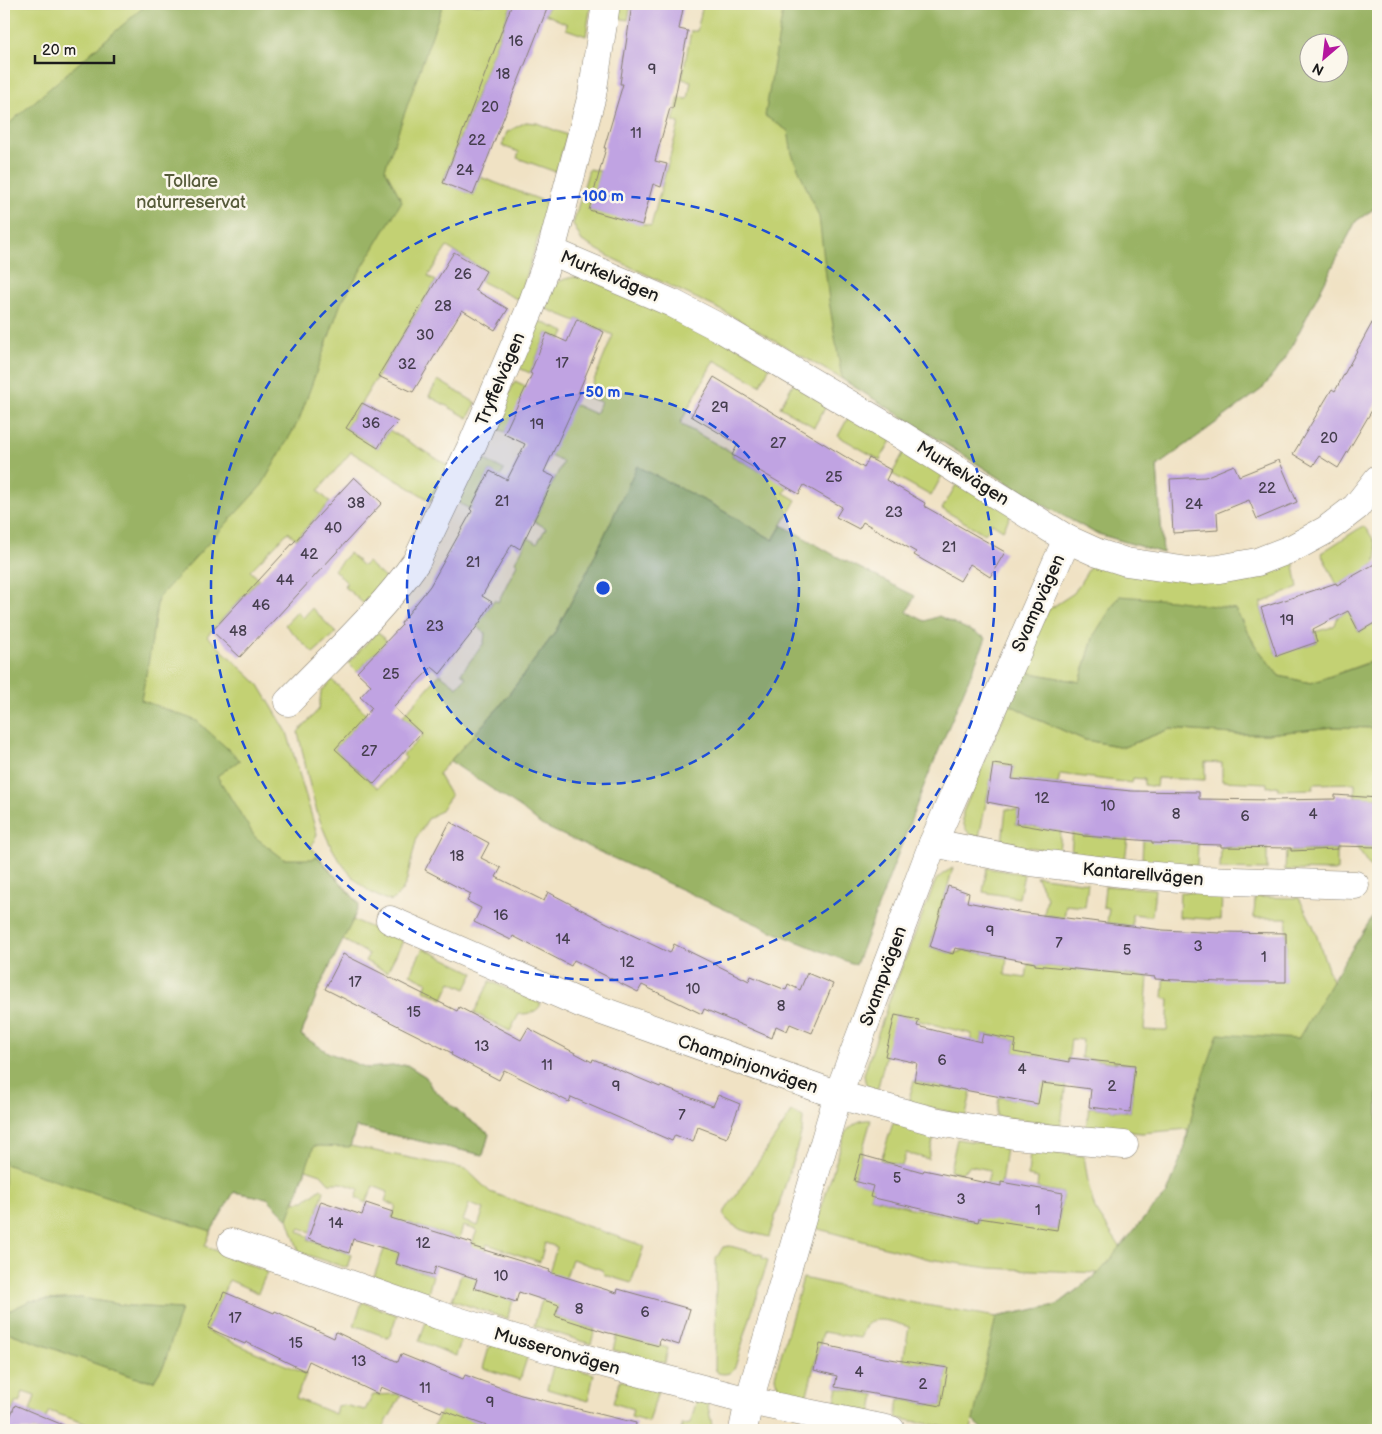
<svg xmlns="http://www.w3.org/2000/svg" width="1382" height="1434" font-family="'Balsamiq Sans',sans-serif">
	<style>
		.green { fill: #c3d173; stroke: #707648; fill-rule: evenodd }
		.forest { fill: #9ab365; stroke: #5b6840; fill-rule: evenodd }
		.building { fill: #c0a3e2 }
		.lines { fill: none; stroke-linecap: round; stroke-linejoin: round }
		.street-casing { stroke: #867f70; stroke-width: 29 }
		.street { stroke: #fff; stroke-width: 28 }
		.ring { fill: none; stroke: #1d4ed8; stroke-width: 2.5; stroke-dasharray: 9 6 }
		.labels { text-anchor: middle; stroke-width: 5; stroke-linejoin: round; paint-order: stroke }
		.number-label { font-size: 15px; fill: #453e4e }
		.park-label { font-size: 18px; fill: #565b3a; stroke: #fbf7ec }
		.street-label { font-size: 18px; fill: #1c1c1c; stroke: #fbf7ec }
		.centre { fill: #1d4ed8; stroke: #fbf7ec; stroke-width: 2.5 }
		.ring-label { font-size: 15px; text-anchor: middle; font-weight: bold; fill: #1d4ed8; stroke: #fbf7ec; stroke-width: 5; stroke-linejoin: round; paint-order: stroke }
	</style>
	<rect width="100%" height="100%" fill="#fbf7ec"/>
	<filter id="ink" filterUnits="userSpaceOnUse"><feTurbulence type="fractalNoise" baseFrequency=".02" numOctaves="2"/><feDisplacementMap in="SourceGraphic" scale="10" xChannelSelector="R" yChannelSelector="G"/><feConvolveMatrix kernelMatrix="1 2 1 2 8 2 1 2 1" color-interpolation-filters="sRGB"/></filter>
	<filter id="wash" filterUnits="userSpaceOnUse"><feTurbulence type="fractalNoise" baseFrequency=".0096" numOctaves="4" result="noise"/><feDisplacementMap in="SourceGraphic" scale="20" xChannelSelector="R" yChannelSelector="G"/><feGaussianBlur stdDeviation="1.12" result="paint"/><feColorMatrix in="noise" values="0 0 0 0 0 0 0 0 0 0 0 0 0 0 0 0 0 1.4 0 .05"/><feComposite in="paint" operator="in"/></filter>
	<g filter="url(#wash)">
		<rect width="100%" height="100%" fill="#f0e2c4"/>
		<g class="green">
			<path d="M 4,4 L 512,4 L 443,182 L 473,195 L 480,177 L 549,203 L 519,300 L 480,281 L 486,271 L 447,247 L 428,276 L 436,281 L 346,428 L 378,448 L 389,430 L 449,466 L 431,501 L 351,452 L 318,491 L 330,502 L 296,539 L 288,532 L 250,571 L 259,579 L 207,636 L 259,685 L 287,732 L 317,834 L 311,847 L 359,904 L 353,920 L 403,941 L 387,972 L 365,961 L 369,954 L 343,940 L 320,986 L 301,1035 L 329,1053 L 367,1068 L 407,1065 L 426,1077 L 431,1087 L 461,1114 L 489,1134 L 483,1155 L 356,1127 L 350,1146 L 466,1169 L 490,1192 L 644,1246 L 631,1283 L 605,1275 L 602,1270 L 572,1259 L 563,1286 L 546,1281 L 557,1247 L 545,1243 L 540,1262 L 487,1244 L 474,1288 L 513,1301 L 507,1319 L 452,1300 L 477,1230 L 463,1226 L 459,1239 L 408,1223 L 396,1264 L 433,1275 L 428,1294 L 374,1276 L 385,1247 L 382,1246 L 396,1206 L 385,1201 L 388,1192 L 373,1186 L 366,1203 L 356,1198 L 359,1189 L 342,1183 L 329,1183 L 321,1174 L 306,1169 L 295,1202 L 304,1201 L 321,1188 L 324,1191 L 311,1232 L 300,1228 L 298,1231 L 309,1237 L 308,1240 L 351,1254 L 347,1268 L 299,1252 L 288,1219 L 267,1198 L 234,1192 L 211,1231 L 205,1246 L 267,1272 L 258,1293 L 229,1280 L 207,1331 L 306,1374 L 296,1398 L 335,1414 L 337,1406 L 344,1405 L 365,1410 L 373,1395 L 398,1394 L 401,1396 L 383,1428 L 388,1430 L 104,1430 L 49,1411 L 41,1430 L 29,1430 L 37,1414 L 30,1411 L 35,1396 L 23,1392 L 19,1403 L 16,1402 L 12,1411 L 4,1407 L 4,1331 L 133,1377 L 154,1381 L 164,1365 L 180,1309 L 129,1306 L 81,1298 L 30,1301 L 4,1313 ZM 469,1204 L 484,1209 L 478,1226 L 463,1221 Z"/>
			<path d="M 549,4 L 591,4 L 586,36 L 566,29 L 567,24 L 545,14 Z"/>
			<path d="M 620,4 L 631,4 L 628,20 L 618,18 Z"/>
			<path d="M 703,4 L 1378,4 L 1378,206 L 1356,221 L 1285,359 L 1262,389 L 1157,466 L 1163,553 L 1095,533 L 1038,502 L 842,379 L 723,311 L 614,259 L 582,241 L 573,224 L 589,169 L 600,171 L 590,210 L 651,226 L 679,123 L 673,121 L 679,98 L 688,99 L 691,81 L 682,79 L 691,31 L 697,31 ZM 1310,42 L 1340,42 L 1340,72 L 1310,72 Z"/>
			<path d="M 526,122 L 537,123 L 567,135 L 556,172 L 517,158 L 519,152 L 502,146 L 507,132 Z"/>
			<path d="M 574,277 L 584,277 L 724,340 L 771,365 L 760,385 L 714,360 L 680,424 L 733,453 L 732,456 L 758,470 L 797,470 L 784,493 L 796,500 L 773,540 L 713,505 L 637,467 L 588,570 L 554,634 L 500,706 L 438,774 L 451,796 L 440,811 L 428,819 L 417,837 L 406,883 L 401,892 L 392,901 C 376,898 365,889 353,877 C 316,838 310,782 298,732 L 319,709 L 321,692 L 332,680 L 367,714 L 335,749 L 378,788 L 406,758 L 403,755 L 423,735 L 403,716 L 440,674 L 457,687 L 466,677 L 461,673 L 484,643 L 485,633 L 477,626 L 494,600 L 498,602 L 517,564 L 515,562 L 528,538 L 537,543 L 546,528 L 534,521 L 563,462 L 550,456 L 571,403 L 595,414 L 601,402 L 587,397 L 613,335 L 577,319 L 576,321 L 544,308 C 551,290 553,280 574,277 Z"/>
			<path d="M 539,321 L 565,332 L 561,339 L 547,333 L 530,373 L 519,368 Z"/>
			<path d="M 438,380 L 476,403 L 468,418 L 429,396 Z"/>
			<path d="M 515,381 L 532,389 L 505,432 L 493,427 Z"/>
			<path d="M 794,382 L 829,401 L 814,427 L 780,407 Z"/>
			<path d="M 850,414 L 892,439 L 880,460 L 838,436 Z"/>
			<path d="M 906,448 L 945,470 L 931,496 L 892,474 Z"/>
			<path d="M 481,458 L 504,470 L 500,477 L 490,471 L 470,509 L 458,503 Z"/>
			<path d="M 959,480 L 1013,511 L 1003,530 L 992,523 L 985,534 L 942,509 Z"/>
			<path d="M 1363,526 C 1373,535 1382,553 1373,565 C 1367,571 1346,580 1337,585 L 1321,553 Z"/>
			<path d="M 349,553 L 363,566 L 367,562 L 386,579 L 364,604 L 344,586 L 347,583 L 334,570 Z"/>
			<path d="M 1293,560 L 1298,588 L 1261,603 L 1261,608 L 1277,655 L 1317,642 L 1314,632 L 1329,628 L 1335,625 L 1338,616 L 1348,611 L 1359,632 L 1378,621 L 1378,668 L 1370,662 L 1311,683 L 1279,676 L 1255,645 L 1235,609 L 1094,635 L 1080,682 L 1020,671 L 1048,610 L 1074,593 L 1093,562 Z"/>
			<path d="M 312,608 L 336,633 L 313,653 L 285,625 L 297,612 L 303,618 Z"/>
			<path d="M 377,632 L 387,641 L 357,672 L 348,663 Z"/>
			<path d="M 1009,704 L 1039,720 L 1085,740 L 1124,747 L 1170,729 L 1232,734 L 1267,734 L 1333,727 L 1378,728 L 1378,798 L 1355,797 L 1355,783 L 1314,784 L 1313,789 L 1278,790 L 1278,786 L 1267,787 L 1267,783 L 1222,781 L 1222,763 L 1205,762 L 1205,780 L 1157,778 L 1156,787 L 1144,785 L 1144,779 L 1133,778 L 1132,783 L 1060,774 L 1058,784 L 1012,779 L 1014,767 L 994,764 L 979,837 C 965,836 962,823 963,812 Z"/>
			<path d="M 1006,809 L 1018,810 L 1016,824 L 1061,831 L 1059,852 L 1002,843 Z"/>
			<path d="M 1073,829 L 1083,830 L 1083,836 L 1128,839 L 1125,860 L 1071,854 Z"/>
			<path d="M 1143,835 L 1198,844 L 1197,866 L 1142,863 Z"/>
			<path d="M 1356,846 L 1378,847 L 1378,870 L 1375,870 L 1368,864 Z"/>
			<path d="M 1221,847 L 1267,847 L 1267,870 L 1220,869 Z"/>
			<path d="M 1337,849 L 1337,871 L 1285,870 L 1286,852 Z"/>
			<path d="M 953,868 L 930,947 L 953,954 L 964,950 L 1007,958 L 1005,975 L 1026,978 L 1028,964 L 1148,977 L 1144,1030 L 1167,1031 L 1169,999 L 1163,998 L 1165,969 L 1285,982 L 1287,918 L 1254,918 L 1255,897 L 1299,898 L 1313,925 L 1332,981 L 1378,908 L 1378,1330 L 973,1420 L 971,1430 L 961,1430 L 896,1418 L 899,1399 L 941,1406 L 948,1368 L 903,1361 L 909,1327 C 897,1324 875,1313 865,1327 C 863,1330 862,1335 860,1338 L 823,1332 L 806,1398 C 789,1395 778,1395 775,1376 L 803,1278 L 914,1303 L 996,1317 L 1057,1305 L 1098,1273 L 989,1268 L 929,1259 L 815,1228 L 845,1133 C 853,1124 859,1119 871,1120 L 854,1180 L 873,1186 L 870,1197 L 911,1208 L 978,1222 L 990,1170 L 970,1166 L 961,1173 L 950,1170 L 957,1139 L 1006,1147 L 996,1220 L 1057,1230 L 1063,1193 L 1037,1188 L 1038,1178 L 1028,1176 L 1030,1150 L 1084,1156 L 1089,1188 L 1095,1209 L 1121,1248 L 1149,1212 L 1167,1194 L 1185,1147 L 1188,1129 L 1142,1133 L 1086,1128 L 1089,1107 L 1130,1112 L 1135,1065 L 1081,1058 L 1083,1040 L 1071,1039 L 1061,1125 L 996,1116 L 999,1097 L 1038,1103 L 1046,1058 L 1014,1052 L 1016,1040 L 983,1034 L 966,1116 L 908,1102 L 914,1081 L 958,1090 L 972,1034 L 896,1015 L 877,1091 C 867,1088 865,1085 864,1074 L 894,987 L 936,880 L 944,873 Z"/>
			<path d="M 987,868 L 1024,874 L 1019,898 L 983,892 Z"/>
			<path d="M 1036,876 L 1088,883 L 1085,907 L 1066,905 L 1064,918 L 1044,915 L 1047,897 Z"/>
			<path d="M 1105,886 L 1155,889 L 1152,916 L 1132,914 L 1132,926 L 1107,923 L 1109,908 L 1103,907 Z"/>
			<path d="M 1180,892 L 1222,894 L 1221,920 L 1179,917 Z"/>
			<path d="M 423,948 L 474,973 L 466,989 L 451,982 L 443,999 L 424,990 L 427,982 L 410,974 Z"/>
			<path d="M 490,981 L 541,1004 C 537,1013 528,1014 519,1014 L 510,1031 L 474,1013 Z"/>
			<path d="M 792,1112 L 803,1118 L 802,1131 L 769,1237 C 751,1232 733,1231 723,1214 Z"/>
			<path d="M 893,1123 L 935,1134 L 928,1159 L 906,1153 L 902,1166 L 881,1160 Z"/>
			<path d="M 730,1246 L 763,1255 L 762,1258 L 768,1260 L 735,1367 C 731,1374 726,1375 718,1373 L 715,1369 L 716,1259 L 723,1247 Z"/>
			<path d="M 545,1298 L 559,1302 L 555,1316 L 595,1329 L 591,1344 L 534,1326 L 541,1303 Z"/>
			<path d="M 362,1302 L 397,1315 L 389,1338 L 354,1325 Z"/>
			<path d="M 426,1322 L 463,1335 L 456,1356 L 419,1341 Z"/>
			<path d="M 617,1334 L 668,1348 L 665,1363 L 613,1350 Z"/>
			<path d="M 490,1344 L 528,1355 L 520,1380 L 483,1368 Z"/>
			<path d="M 554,1363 L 594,1374 L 588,1401 L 547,1389 Z"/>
			<path d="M 620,1380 L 658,1391 L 649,1422 L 631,1417 L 633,1409 L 613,1403 Z"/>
			<path d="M 838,1388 L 875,1395 L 872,1412 L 834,1404 Z"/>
			<path d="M 697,1399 L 707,1402 L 712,1425 L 711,1430 L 681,1430 L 682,1425 L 690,1424 Z"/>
			<path d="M 442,1409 L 498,1430 L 432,1430 Z"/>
		</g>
		<g class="forest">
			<path d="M 147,4 L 443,4 L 385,169 L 402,201 L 341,303 L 299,420 L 262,485 L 158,598 L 149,659 L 141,700 L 197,721 L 240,760 L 217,776 L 255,837 L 284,859 L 312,859 L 317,856 L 359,904 L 353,920 L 320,986 L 301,1035 L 329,1053 L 367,1068 L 407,1065 L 426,1077 L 431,1087 L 461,1114 L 489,1134 L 483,1155 L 356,1127 L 350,1147 L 314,1146 L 288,1219 L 267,1198 L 234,1192 L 211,1231 L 4,1164 L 4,128 Z"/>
			<path d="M 784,4 L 1378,4 L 1378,206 L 1356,221 L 1285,359 L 1262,389 L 1157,466 L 1163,553 L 1095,533 L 1038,502 L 842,379 L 829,301 L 819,217 L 792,154 L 788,131 L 765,116 ZM 1310,42 L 1340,42 L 1340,72 L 1310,72 Z"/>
			<path d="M 637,466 L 713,505 L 773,540 L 782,525 L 834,555 L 915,596 L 907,612 L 925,621 L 939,616 L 986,638 L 923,788 L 856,965 L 776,933 L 541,825 L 522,809 L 450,761 L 500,706 L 554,634 L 588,570 Z"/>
			<path d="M 1119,596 L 1172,600 L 1235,609 L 1255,645 L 1279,676 L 1311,683 L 1371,662 L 1378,668 L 1378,728 L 1333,727 L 1267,734 L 1232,734 L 1170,729 L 1124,747 L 1085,740 L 1039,720 L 1009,704 L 1020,671 L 1080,682 L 1094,635 Z"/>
			<path d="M 1378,908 L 1378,1430 L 984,1430 L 973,1420 L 996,1317 L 1057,1305 L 1099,1273 L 1149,1212 L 1167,1194 L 1185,1147 L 1195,1101 L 1218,1034 L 1298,1039 L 1340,968 Z"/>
			<path d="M 81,1298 L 129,1306 L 181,1309 L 164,1365 L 154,1381 L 133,1377 L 4,1331 L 4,1313 L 30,1301 Z"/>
		</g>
		<g id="blocks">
			<g class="building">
				<path d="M 512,4 L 549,4 L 473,195 L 443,183 Z"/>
				<path d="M 632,4 L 684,4 L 679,29 L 688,31 L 673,108 L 670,108 L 655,161 L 667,164 L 661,187 L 653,184 L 642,225 L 589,210 L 606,148 L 604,148 L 623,84 L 620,84 Z"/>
				<path d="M 454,252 L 486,271 L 475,290 L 508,309 L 495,330 L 462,310 L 413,392 L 378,376 Z"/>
				<path d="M 1378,312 L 1378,400 L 1338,468 L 1319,456 L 1313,466 L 1293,454 L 1332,389 L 1335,391 Z"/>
				<path d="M 577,319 L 604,332 L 578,393 L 580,393 L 544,472 L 555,477 L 520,549 L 512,544 L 482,596 L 492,602 L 479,624 L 440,674 L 432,667 L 393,707 L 421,733 L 374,784 L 335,749 L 372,708 L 360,697 L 371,685 L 357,672 L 402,625 L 401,623 L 430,586 L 472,511 L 470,509 L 490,471 L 507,480 L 525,444 L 504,434 L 532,374 L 530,373 L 547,333 L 567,342 Z"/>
				<path d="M 714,377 L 864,468 L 869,458 L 891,470 L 886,480 L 925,503 L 924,506 L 1005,552 L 990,577 L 970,564 L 960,581 L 914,555 L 916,552 L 863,522 L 859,529 L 836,517 L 842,507 L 804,485 L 799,494 L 732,455 L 738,444 L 691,416 Z"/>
				<path d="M 362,403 L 398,422 L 387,433 L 378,448 L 346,428 Z"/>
				<path d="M 1279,460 L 1297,502 L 1257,519 L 1249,500 L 1217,513 L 1218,530 L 1173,533 L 1170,479 L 1205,477 L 1234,465 L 1239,476 Z"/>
				<path d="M 354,477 L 382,503 L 240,657 L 212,631 Z"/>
				<path d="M 1378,562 L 1378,621 L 1359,632 L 1348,611 L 1313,629 L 1317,642 L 1277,656 L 1261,608 L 1336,583 L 1337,585 Z"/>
				<path d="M 993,764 L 1014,767 L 1012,779 L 1131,791 L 1199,792 L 1199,799 L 1275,800 L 1335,799 L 1335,795 L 1378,798 L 1378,847 L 1337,846 L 1337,849 L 1291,851 L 1291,848 L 1221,847 L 1221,845 L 1152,843 L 1152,841 L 1083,836 L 1083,835 L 1016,824 L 1018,808 L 987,802 Z"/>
				<path d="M 450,822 L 489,843 L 481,858 L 501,868 L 496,877 L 544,901 L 548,892 L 607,923 L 670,953 L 674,944 L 749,981 L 751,976 L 786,990 L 788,984 L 800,990 L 807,973 L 833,984 L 812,1033 L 790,1024 L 787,1031 L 776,1026 L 772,1038 L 704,1009 L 702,1014 L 642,985 L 638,992 L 574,960 L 571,966 L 513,936 L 511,940 L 474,922 L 481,908 L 467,901 L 471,894 L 425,870 Z"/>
				<path d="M 948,886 L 969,893 L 967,902 L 1018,912 L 1163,930 L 1220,933 L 1220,932 L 1286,933 L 1286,982 L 1220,982 L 1155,979 L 1155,977 L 1035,965 L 1035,963 L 955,948 L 953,954 L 930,947 Z"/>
				<path d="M 343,954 L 457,1011 L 459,1007 L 521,1040 L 528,1028 L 592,1062 L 593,1059 L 660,1087 L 660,1086 L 713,1106 L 718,1095 L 740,1104 L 727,1138 L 698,1127 L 693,1142 L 675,1135 L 672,1141 L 571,1097 L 569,1102 L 504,1070 L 499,1080 L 451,1055 L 452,1053 L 325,989 Z"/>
				<path d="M 895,1015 L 919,1020 L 917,1026 L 981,1042 L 983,1034 L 1016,1040 L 1014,1052 L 1069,1062 L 1069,1058 L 1135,1065 L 1130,1112 L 1089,1107 L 1091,1089 L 1042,1083 L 1038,1104 L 959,1089 L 958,1090 L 914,1081 L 917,1063 L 885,1056 Z"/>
				<path d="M 861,1155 L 923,1172 L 924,1170 L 1001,1186 L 1001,1182 L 1063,1193 L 1057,1230 L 979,1218 L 978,1222 L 870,1197 L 873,1186 L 854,1181 Z"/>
				<path d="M 321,1201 L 362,1215 L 366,1203 L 393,1212 L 391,1218 L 472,1243 L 471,1246 L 550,1270 L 549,1272 L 617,1293 L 618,1289 L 690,1309 L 679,1345 L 660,1339 L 659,1346 L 605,1332 L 555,1316 L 559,1305 L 519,1292 L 516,1302 L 474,1288 L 477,1279 L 436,1266 L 433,1275 L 396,1264 L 399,1253 L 353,1239 L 349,1253 L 308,1239 Z"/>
				<path d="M 224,1292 L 274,1313 L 275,1311 L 334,1338 L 336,1332 L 398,1362 L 401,1354 L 463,1379 L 465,1375 L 521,1395 L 636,1423 L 635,1430 L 498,1430 L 442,1410 L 441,1412 L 381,1387 L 378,1394 L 309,1361 L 305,1371 L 246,1342 L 245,1344 L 208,1328 Z"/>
				<path d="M 820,1344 L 884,1358 L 948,1368 L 941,1406 L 835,1387 L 837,1376 L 814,1370 Z"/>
				<path d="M 15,1405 L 75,1430 L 5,1430 Z"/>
			</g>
		</g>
	</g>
	<g filter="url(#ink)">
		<use href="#blocks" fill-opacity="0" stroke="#867f70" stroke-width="1"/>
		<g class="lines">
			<g class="street-casing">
				<g id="street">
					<path d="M 551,251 L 672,303 L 722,329 L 903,436 L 1067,539 L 1098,553 L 1126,562 L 1189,571 L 1219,569 L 1257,562 L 1293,548 L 1326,530 L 1356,507 L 1378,479"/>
					<path d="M 288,702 C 332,656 379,614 416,562 L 473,443 L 531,307 L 551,251 L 592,95 L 606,4"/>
					<path d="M 933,843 L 1031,862 L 1131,874 L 1204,880 L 1355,885"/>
					<path d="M 390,920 L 580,1003 L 838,1095 L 934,1121 L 977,1129 L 1014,1135 L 1124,1145"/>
					<path d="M 232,1243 L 438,1315 L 549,1349 L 749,1401 L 891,1430"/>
					<path d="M 743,1430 L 749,1401 L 838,1095 L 933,843 L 1067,539"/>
				</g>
			</g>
			<use href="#street" class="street"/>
		</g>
	</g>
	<circle cx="603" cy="588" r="196" fill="#1d4ed8" fill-opacity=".12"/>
	<g class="ring">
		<circle cx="603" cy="588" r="196"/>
		<circle cx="603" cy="588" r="392"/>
	</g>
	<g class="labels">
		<g class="number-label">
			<text x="516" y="46">16</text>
			<text x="652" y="74">9</text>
			<text x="503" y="79">18</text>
			<text x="490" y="112">20</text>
			<text x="636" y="138">11</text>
			<text x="477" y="145">22</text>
			<text x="465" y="175">24</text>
			<text x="463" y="279">26</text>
			<text x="443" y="311">28</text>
			<text x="425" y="340">30</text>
			<text x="562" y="368">17</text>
			<text x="407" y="369">32</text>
			<text x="720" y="412">29</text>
			<text x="371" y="428">36</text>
			<text x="537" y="429">19</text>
			<text x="1329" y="443">20</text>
			<text x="778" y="448">27</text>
			<text x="834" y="482">25</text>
			<text x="1267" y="493">22</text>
			<text x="502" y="506">21</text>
			<text x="356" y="508">38</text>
			<text x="1194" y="509">24</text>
			<text x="894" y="517">23</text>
			<text x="333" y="533">40</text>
			<text x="949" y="552">21</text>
			<text x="309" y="559">42</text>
			<text x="473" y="567">21</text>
			<text x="285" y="585">44</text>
			<text x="261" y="610">46</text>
			<text x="1287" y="625">19</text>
			<text x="435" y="631">23</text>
			<text x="238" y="636">48</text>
			<text x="391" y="679">25</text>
			<text x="369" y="756">27</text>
			<text x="1042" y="803">12</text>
			<text x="1108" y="811">10</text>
			<text x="1176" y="819">8</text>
			<text x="1313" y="819">4</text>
			<text x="1245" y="821">6</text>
			<text x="457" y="861">18</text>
			<text x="501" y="920">16</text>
			<text x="990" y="936">9</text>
			<text x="563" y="944">14</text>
			<text x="1059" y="948">7</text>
			<text x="1198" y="951">3</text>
			<text x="1127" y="955">5</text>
			<text x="1264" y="962">1</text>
			<text x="627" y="967">12</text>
			<text x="355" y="987">17</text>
			<text x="693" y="994">10</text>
			<text x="781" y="1011">8</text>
			<text x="414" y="1017">15</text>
			<text x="482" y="1051">13</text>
			<text x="942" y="1065">6</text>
			<text x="547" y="1070">11</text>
			<text x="1022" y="1074">4</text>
			<text x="616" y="1091">9</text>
			<text x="1112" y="1091">2</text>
			<text x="682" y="1120">7</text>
			<text x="897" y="1183">5</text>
			<text x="961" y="1204">3</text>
			<text x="1038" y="1215">1</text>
			<text x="336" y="1228">14</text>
			<text x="423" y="1248">12</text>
			<text x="501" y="1281">10</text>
			<text x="579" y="1314">8</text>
			<text x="645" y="1317">6</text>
			<text x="235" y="1323">17</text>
			<text x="296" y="1348">15</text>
			<text x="359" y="1366">13</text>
			<text x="859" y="1377">4</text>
			<text x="923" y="1389">2</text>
			<text x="425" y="1393">11</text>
			<text x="490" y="1407">9</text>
		</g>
		<g class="park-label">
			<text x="191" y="187">Tollare<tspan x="191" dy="21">naturreservat</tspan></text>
		</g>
		<g class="street-label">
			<text transform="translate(610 276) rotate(23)" y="6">Murkelvägen</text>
			<text transform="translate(500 379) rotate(-67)" y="6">Tryffelvägen</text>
			<text transform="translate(963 473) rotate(32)" y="6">Murkelvägen</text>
			<text transform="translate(1038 603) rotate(-66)" y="6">Svampvägen</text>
			<text transform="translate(1143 874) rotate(5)" y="6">Kantarellvägen</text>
			<text transform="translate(883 976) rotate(-70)" y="6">Svampvägen</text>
			<text transform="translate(748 1064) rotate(19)" y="6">Champinjonvägen</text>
			<text transform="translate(557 1351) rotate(16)" y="6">Musseronvägen</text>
		</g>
	</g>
	<circle cx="603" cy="588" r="8" class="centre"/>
	<g class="ring-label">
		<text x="603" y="201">100 m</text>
		<text x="603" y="397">50 m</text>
	</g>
	<rect width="1382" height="1434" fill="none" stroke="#fbf7ec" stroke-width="20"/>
	<g transform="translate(1324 58) rotate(208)"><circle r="24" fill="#fbf7ec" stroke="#a29f99"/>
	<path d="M0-4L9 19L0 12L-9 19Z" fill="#b5179e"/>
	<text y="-8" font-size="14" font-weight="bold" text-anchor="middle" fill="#1c1c1c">N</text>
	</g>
	<path d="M35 55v8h79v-8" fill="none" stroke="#1c1c1c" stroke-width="2.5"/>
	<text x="42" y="55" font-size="15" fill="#1c1c1c" stroke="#fbf7ec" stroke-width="4" paint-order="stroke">20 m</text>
</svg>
